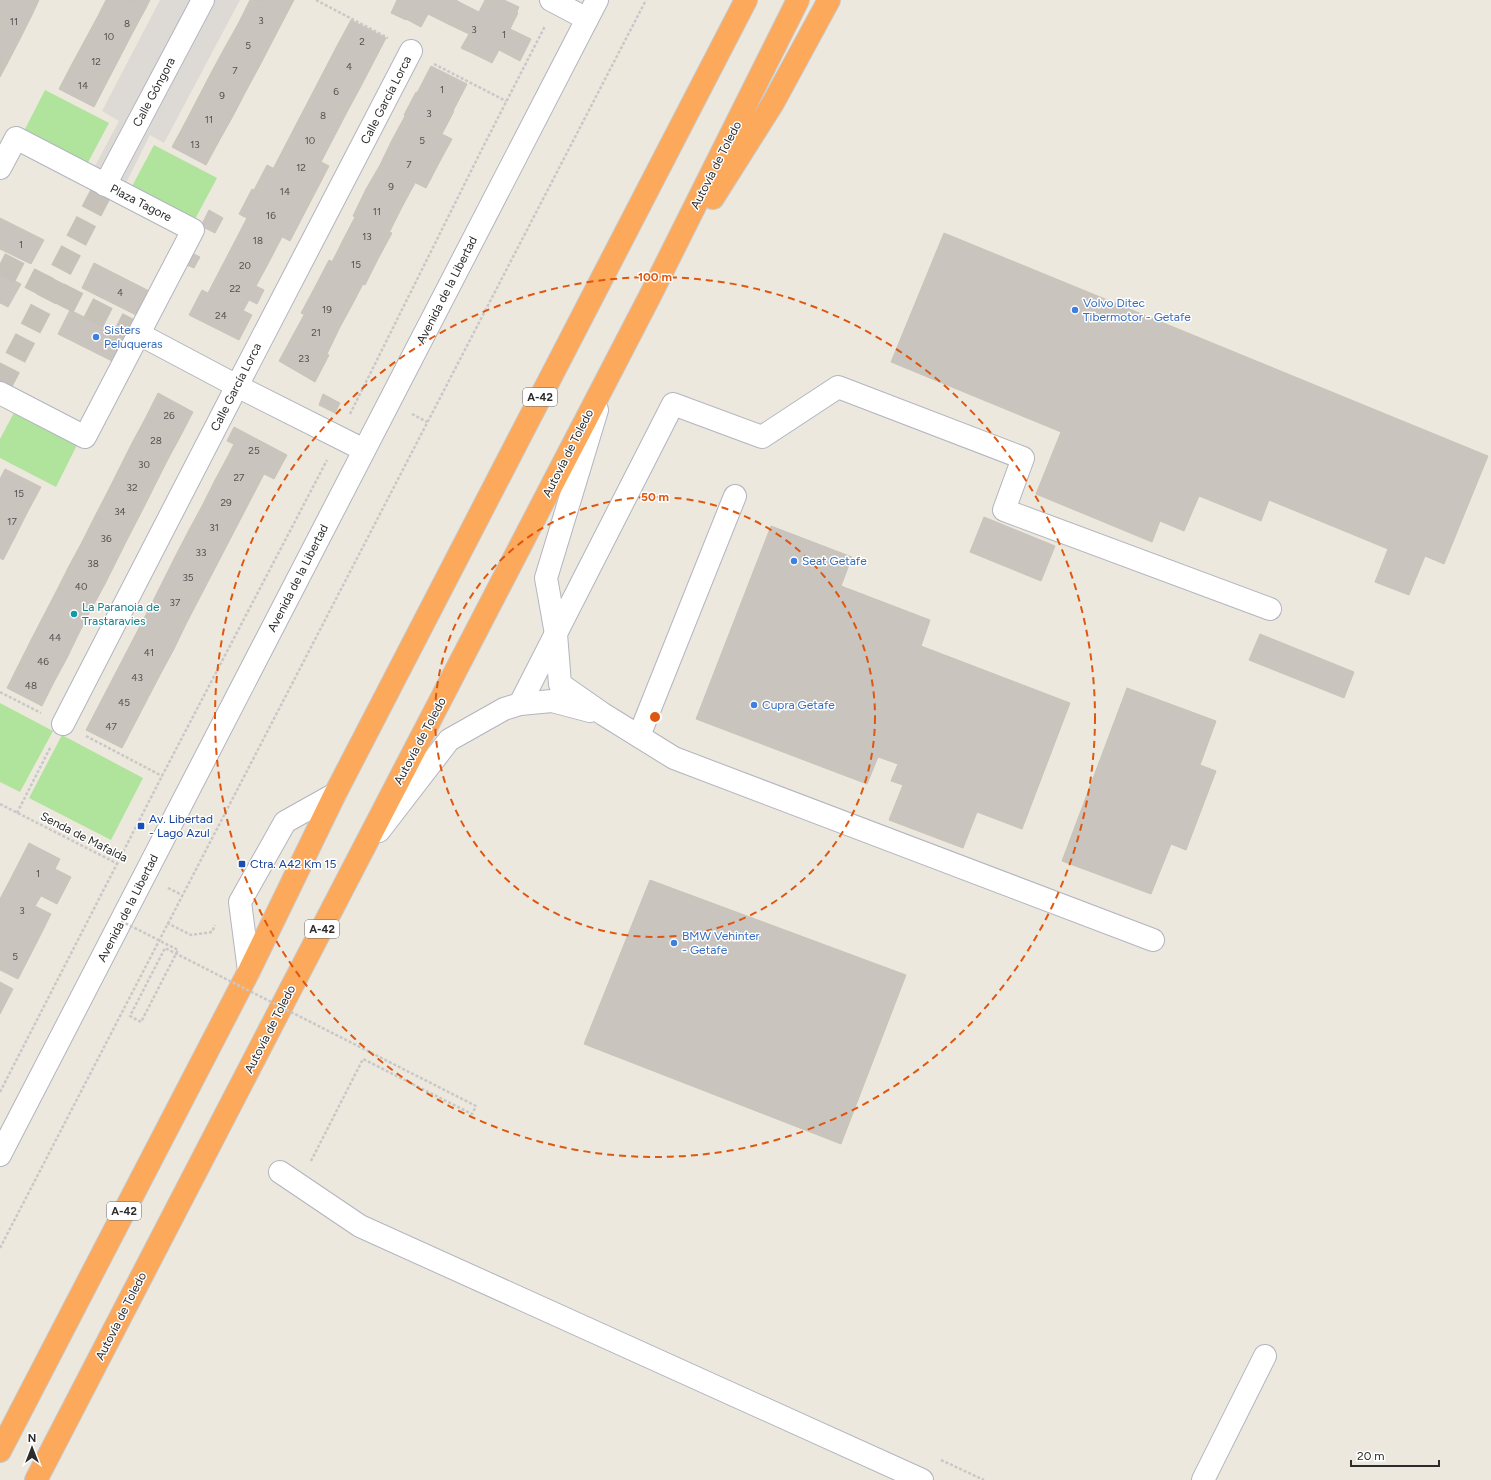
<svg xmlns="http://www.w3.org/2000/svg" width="1491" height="1480" font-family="Figtree,sans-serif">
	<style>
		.green { fill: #b0e39c }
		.plaza { fill: #dddad5 }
		.building { fill: #c9c4be; stroke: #c9c4b8 }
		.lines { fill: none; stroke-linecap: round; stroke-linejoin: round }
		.minor-tunnel { stroke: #c6c2ba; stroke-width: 22; stroke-dasharray: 22 11; stroke-linecap: butt }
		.minor-casing { stroke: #b2b4bf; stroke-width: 24 }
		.highway-casing { stroke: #c8c8c8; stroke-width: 24 }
		.path { stroke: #c8c8c8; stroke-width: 2.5; stroke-dasharray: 3 2; stroke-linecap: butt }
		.minor { stroke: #fff; stroke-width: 22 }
		.highway { stroke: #fca95b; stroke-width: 22 }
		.path-bridge { stroke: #c8c8c8; stroke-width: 2.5; stroke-dasharray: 3 2; stroke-linecap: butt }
		.ring { fill: none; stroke: #df570e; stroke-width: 2; stroke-dasharray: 7 5 }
		.shop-dot { fill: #3f7fe0; stroke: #fff; stroke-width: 1.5 }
		.culture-dot { fill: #0f9aa8; stroke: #fff; stroke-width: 1.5 }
		.transit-dot { fill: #1a4fb4; stroke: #fff; stroke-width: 1.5 }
		.labels { text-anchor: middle; stroke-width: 3; stroke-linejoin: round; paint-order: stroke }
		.number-label { font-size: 10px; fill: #535250 }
		.shield { fill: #fff; stroke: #6b6b6b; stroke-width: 1 }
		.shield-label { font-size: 11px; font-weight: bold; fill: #2c2c2c }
		.street-label { font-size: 12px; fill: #2c2c2c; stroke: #fff }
		.shop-label { font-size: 12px; fill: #366cbe; stroke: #fff; text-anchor: start }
		.culture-label { font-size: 12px; fill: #0d838f; stroke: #fff; text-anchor: start }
		.transit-label { font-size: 12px; fill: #164399; stroke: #fff; text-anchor: start }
		.centre { fill: #df570e; stroke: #fff; stroke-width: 2 }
		.ring-label { font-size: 12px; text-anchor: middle; font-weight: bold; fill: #df570e; stroke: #fff; stroke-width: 3; stroke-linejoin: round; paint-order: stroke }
	</style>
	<rect width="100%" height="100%" fill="#ede8de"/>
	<g class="green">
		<path d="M 45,90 L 109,123 L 85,168 L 22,135 Z"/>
		<path d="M 154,145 L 217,178 L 193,223 L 130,190 Z"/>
		<path d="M 16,409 L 79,441 L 56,487 L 0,458 L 0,439 Z"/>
		<path d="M 0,703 L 53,731 L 20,792 L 0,782 Z"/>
		<path d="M 62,735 L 143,778 L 111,840 L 29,798 Z"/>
	</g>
	<path class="plaza" d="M 160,0 L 240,0 L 164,143 L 150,135 L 121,193 L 89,177 L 119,121 L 102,111 Z"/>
	<g class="building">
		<path d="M 0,0 L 7,0 L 33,13 L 20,39 L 0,29 Z"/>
		<path d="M 7,0 L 39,0 L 33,13 Z"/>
		<path d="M 106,0 L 131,0 L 146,8 L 133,32 L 99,14 Z"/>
		<path d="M 131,0 L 150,0 L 146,8 Z"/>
		<path d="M 250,0 L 285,17 L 272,42 L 238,24 Z"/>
		<path d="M 252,0 L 294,0 L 285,17 Z"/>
		<path d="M 397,0 L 416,0 L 406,20 L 391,13 Z"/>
		<path d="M 416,0 L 456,0 L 461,3 L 450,25 L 428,14 L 421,27 L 406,19 Z"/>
		<path d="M 485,0 L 504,0 L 476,55 L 461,48 L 469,34 L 450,25 L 461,3 L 479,12 Z"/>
		<path d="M 504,0 L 519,7 L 517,12 L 518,13 L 510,29 L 531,39 L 520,61 L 499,50 L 492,63 L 476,55 Z"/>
		<path d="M 99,14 L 133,32 L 120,57 L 85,40 Z"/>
		<path d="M 351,20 L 386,38 L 373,63 L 338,44 Z"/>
		<path d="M 238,24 L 272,42 L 259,67 L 224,49 Z"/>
		<path d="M 0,29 L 20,39 L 7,64 L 0,61 Z"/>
		<path d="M 85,40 L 120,57 L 107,82 L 72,64 Z"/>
		<path d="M 338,44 L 373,63 L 360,88 L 325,69 Z"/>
		<path d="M 224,49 L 259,67 L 246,91 L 211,73 Z"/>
		<path d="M 0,61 L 7,64 L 0,77 Z"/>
		<path d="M 72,64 L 107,82 L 94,107 L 59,89 Z"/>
		<path d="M 431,66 L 467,84 L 453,111 L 417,93 Z"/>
		<path d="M 325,69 L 360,88 L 347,112 L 312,94 Z"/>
		<path d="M 211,73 L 246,91 L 233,116 L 198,98 Z"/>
		<path d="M 416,92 L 454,111 L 442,134 L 404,115 Z"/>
		<path d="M 312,94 L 347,112 L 334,137 L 299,119 Z"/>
		<path d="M 198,98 L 233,116 L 219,141 L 185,123 Z"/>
		<path d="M 405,116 L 452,139 L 439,163 L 392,140 Z"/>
		<path d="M 299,119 L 334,137 L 321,162 L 286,144 Z"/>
		<path d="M 185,123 L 219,141 L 206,165 L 172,147 Z"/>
		<path d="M 392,140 L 439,163 L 426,188 L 380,165 Z"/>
		<path d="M 286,144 L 329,166 L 316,191 L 273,169 Z"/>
		<path d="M 267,165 L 316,191 L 303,216 L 254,190 Z"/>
		<path d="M 380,165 L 415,183 L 402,207 L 366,189 Z"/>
		<path d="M 252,189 L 303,216 L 290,241 L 239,214 Z"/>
		<path d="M 366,189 L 402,207 L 390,231 L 366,220 L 365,222 L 353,216 Z"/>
		<path d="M 209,210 L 223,218 L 215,233 L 201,226 Z"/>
		<path d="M 355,217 L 365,222 L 366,220 L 392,233 L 378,259 L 343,240 Z"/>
		<path d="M 0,218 L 44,240 L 31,264 L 0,249 Z"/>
		<path d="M 247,218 L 282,237 L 269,262 L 234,243 Z"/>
		<path d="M 944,233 L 1488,456 L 1444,564 L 1425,556 L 1409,595 L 1375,582 L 1388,549 L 1269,500 L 1261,521 L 1199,496 L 1184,531 L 1160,521 L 1152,542 L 1036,494 L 1061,432 L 891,362 Z"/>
		<path d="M 343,240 L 378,259 L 365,285 L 341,271 L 343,267 L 332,262 Z"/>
		<path d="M 234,243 L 269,262 L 256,286 L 221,268 Z"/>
		<path d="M 188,251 L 200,257 L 194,268 L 182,263 Z"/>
		<path d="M 329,260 L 343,267 L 341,271 L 363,284 L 352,305 L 315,287 Z"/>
		<path d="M 94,263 L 159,296 L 146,320 L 82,288 Z"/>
		<path d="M 221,268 L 264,290 L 257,304 L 249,300 L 243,311 L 208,293 Z"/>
		<path d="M 0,273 L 21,284 L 8,307 L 0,303 Z"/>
		<path d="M 315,287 L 352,305 L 340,327 L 317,315 L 315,320 L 301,313 Z"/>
		<path d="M 202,290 L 252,315 L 239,340 L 189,315 Z"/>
		<path d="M 70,310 L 135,342 L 122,366 L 58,334 Z"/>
		<path d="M 304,315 L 315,320 L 317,315 L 340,327 L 327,354 L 292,337 Z"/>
		<path d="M 292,337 L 329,355 L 315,382 L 279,361 Z"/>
		<path d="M 158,393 L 193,412 L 180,437 L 145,419 Z"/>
		<path d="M 323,394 L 340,403 L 335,413 L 319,405 Z"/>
		<path d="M 145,419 L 180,437 L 167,461 L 132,443 Z"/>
		<path d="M 234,427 L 287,455 L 274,479 L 228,456 L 234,444 L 227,441 Z"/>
		<path d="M 132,443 L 167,461 L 155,485 L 120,467 Z"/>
		<path d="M 228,456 L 264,474 L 251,499 L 215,480 Z"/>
		<path d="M 120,467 L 155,485 L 144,507 L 109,489 Z"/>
		<path d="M 5,469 L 41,487 L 27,513 L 0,499 L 0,479 Z"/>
		<path d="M 215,480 L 251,499 L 238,524 L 202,506 Z"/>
		<path d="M 109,489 L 144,507 L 130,534 L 95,516 Z"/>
		<path d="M 0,499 L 27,513 L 15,537 L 0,530 Z"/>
		<path d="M 202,506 L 238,524 L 225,549 L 189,530 Z"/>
		<path d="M 95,516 L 130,534 L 117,560 L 82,542 Z"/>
		<path d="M 984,517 L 1055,546 L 1041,581 L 970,552 Z"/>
		<path d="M 771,526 L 852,557 L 841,586 L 930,620 L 921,646 L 1070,703 L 1022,829 L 977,812 L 963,848 L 889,820 L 903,785 L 891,781 L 898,764 L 878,757 L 867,784 L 696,719 Z"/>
		<path d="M 0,530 L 15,537 L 3,560 L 0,558 Z"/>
		<path d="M 189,530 L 225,549 L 212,574 L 176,555 Z"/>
		<path d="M 82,542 L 117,560 L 105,584 L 69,566 Z"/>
		<path d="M 176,555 L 212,574 L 199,599 L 163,581 Z"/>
		<path d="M 69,566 L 105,584 L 93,606 L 58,588 Z"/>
		<path d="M 163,581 L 199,599 L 186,624 L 151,605 Z"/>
		<path d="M 58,588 L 93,606 L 79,633 L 44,615 Z"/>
		<path d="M 151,605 L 186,624 L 174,649 L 138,630 Z"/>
		<path d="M 44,615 L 79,633 L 67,658 L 31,640 Z"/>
		<path d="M 138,630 L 174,649 L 161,673 L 125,655 Z"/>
		<path d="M 1260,634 L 1354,672 L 1344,698 L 1249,660 Z"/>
		<path d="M 31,640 L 67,658 L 54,682 L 19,664 Z"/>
		<path d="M 125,655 L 161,673 L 148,698 L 112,680 Z"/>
		<path d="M 19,664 L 54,682 L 42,706 L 7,688 Z"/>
		<path d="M 112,680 L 148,698 L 135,723 L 99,705 Z"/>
		<path d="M 1127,688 L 1216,721 L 1200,765 L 1216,771 L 1186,850 L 1171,844 L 1151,894 L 1062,861 Z"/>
		<path d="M 99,705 L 135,723 L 122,748 L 86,730 Z"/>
		<path d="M 29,843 L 60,859 L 55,869 L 71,877 L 57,904 L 10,880 Z"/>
		<path d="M 10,880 L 41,896 L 35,906 L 51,914 L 37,942 L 0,922 L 0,899 Z"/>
		<path d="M 650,880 L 906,975 L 841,1144 L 584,1044 Z"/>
		<path d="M 0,922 L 37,942 L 18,979 L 0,970 Z"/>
		<path d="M 0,982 L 13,989 L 0,1014 Z"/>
	</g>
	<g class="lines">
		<g class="minor-tunnel">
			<path d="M 0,263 L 139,334"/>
			<path d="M 0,387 L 114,168"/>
		</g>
		<g class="minor-casing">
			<g id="minor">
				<path d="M 551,0 L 587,19"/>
				<path d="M 0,168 L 16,138 L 193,230 L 85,437 L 0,393"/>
				<path d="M 105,185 L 203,0"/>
				<path d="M 139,334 L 237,386 L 364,450"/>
				<path d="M 597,410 L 546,578 L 556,634 L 560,684 L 603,714 L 674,758 L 1153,940"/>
				<path d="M 520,704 L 673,404 L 762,437 L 838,387 L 1023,458 L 1004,510 L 1270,609"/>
				<path d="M 63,724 L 237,386 L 411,51"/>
				<path d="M 639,736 L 735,496"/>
				<path d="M 379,831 L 449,740 L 504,709 L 520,704 L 552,701 L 590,711"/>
				<path d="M 249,971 L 240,902 L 285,822 L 335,794"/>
				<path d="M 0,1155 L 597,0"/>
				<path d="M 280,1172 L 360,1226 L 922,1480"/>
				<path d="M 1203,1480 L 1265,1356"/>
			</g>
		</g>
		<g class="highway-casing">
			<g id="highway">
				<path d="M 713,198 L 773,103 L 829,0"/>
				<path d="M 0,1451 L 249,971 L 335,794 L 746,0"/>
				<path d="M 36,1480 L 650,296 L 798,0"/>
			</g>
		</g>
		<g class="path">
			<path d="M 316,0 L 388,38"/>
			<path d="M 434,64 L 506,101"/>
			<path d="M 350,414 L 483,147 L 545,26"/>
			<path d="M 412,414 L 427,422"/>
			<path d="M 0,692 L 41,713"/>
			<path d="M 86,736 L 162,776"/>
			<path d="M 0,804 L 118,864"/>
			<path d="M 17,813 L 51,746"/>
			<path d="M 168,888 L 182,895"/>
			<path d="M 167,923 L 191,935 L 212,932 L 215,925"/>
			<path d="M 0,1092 L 162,776 L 327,460"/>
			<path d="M 311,1161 L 363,1059 L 472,1114 L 476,1106"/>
			<path d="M 0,1248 L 646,0"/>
			<path d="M 941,1460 L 984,1480"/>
		</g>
		<use href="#minor" class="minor"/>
		<use href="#highway" class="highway"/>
		<path class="path-bridge" d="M 121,921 L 178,950 L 141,1022 L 130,1016 L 165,948 L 476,1106"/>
	</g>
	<g class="ring">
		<circle cx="655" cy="717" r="220"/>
		<circle cx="655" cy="717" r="440"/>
	</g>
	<g class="shop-dot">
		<circle cx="1075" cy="310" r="4"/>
		<circle cx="96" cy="337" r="4"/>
		<circle cx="794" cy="561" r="4"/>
		<circle cx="754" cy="705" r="4"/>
		<circle cx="674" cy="943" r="4"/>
	</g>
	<circle class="culture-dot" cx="74" cy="614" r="4"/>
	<g class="transit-dot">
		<rect x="137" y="822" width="8" height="8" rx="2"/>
		<rect x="238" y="860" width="8" height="8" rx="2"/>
	</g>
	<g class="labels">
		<g class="number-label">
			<text x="261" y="24">3</text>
			<text x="14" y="25">11</text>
			<text x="127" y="27">8</text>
			<text x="474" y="33">3</text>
			<text x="504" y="38">1</text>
			<text x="109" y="40">10</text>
			<text x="362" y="45">2</text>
			<text x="248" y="49">5</text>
			<text x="96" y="65">12</text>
			<text x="349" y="70">4</text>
			<text x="235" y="74">7</text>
			<text x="83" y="89">14</text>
			<text x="442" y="93">1</text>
			<text x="336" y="95">6</text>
			<text x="222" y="99">9</text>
			<text x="429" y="117">3</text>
			<text x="323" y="119">8</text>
			<text x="209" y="123">11</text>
			<text x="310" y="144">10</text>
			<text x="422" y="144">5</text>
			<text x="195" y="148">13</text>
			<text x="409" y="168">7</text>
			<text x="301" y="171">12</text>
			<text x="391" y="190">9</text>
			<text x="285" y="195">14</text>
			<text x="377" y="215">11</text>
			<text x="271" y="219">16</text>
			<text x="367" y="240">13</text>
			<text x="258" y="244">18</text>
			<text x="21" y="248">1</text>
			<text x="356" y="268">15</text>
			<text x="245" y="269">20</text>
			<text x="235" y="292">22</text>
			<text x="120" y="296">4</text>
			<text x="327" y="313">19</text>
			<text x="221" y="319">24</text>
			<text x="316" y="336">21</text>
			<text x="304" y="362">23</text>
			<text x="169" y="419">26</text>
			<text x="156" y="444">28</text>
			<text x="254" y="454">25</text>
			<text x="144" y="468">30</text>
			<text x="239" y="481">27</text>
			<text x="132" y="491">32</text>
			<text x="19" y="497">15</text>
			<text x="226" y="506">29</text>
			<text x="120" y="515">34</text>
			<text x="12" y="525">17</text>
			<text x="214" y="531">31</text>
			<text x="106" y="542">36</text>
			<text x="201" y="556">33</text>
			<text x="93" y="567">38</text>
			<text x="188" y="581">35</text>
			<text x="81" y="590">40</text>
			<text x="175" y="606">37</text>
			<text x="55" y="641">44</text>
			<text x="149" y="656">41</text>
			<text x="43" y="665">46</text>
			<text x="137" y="681">43</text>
			<text x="31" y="689">48</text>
			<text x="124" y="706">45</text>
			<text x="111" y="730">47</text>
			<text x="38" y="877">1</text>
			<text x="22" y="914">3</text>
			<text x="15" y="960">5</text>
		</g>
		<g class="shield">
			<rect x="523" y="388" width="34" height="18" rx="3"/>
			<rect x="305" y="920" width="34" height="18" rx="3"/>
			<rect x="107" y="1202" width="34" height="18" rx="3"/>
		</g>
		<g class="shield-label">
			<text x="540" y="401">A-42</text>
			<text x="322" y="933">A-42</text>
			<text x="124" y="1215">A-42</text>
		</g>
		<g class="street-label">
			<text transform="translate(154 92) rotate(-62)" y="4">Calle Góngora</text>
			<text transform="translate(386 100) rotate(-63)" y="4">Calle García Lorca</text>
			<text transform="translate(716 165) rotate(-63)" y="4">Autovía de Toledo</text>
			<text transform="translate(141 203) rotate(27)" y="4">Plaza Tagore</text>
			<text transform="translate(447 290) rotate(-63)" y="4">Avenida de la Libertad</text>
			<text transform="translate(236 387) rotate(-63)" y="4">Calle García Lorca</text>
			<text transform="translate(568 453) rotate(-63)" y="4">Autovía de Toledo</text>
			<text transform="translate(298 578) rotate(-63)" y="4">Avenida de la Libertad</text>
			<text transform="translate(420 741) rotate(-62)" y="4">Autovía de Toledo</text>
			<text transform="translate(84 837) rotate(27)" y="4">Senda de Mafalda</text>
			<text transform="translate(128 908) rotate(-63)" y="4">Avenida de la Libertad</text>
			<text transform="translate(270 1029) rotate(-63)" y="4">Autovía de Toledo</text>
			<text transform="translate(121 1316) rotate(-63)" y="4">Autovía de Toledo</text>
		</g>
		<g class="shop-label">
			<text x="1083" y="307">Volvo Ditec<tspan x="1083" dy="14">Tibermotor - Getafe</tspan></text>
			<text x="104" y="334">Sisters<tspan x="104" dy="14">Peluqueras</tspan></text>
			<text x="802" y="565">Seat Getafe</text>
			<text x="762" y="709">Cupra Getafe</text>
			<text x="682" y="940">BMW Vehinter<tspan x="682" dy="14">- Getafe</tspan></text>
		</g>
		<g class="culture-label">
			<text x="82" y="611">La Paranoia de<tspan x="82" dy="14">Trastaravies</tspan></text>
		</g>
		<g class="transit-label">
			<text x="149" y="823">Av. Libertad<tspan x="149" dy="14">- Lago Azul</tspan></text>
			<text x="250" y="868">Ctra. A42 Km 15</text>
		</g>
	</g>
	<circle cx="655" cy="717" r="6" class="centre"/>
	<g class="ring-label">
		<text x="655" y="281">100 m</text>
		<text x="655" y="501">50 m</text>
	</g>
	<g transform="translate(32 1448)" stroke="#ffffff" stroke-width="3" paint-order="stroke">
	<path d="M0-3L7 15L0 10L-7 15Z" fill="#2c2c2c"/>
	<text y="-6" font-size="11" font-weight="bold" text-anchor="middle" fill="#2c2c2c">N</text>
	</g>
	<path d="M1351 1460v6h88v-6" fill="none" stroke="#2c2c2c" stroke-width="2"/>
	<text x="1357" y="1460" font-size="12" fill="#2c2c2c" stroke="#ffffff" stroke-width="3" paint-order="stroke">20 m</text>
</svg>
